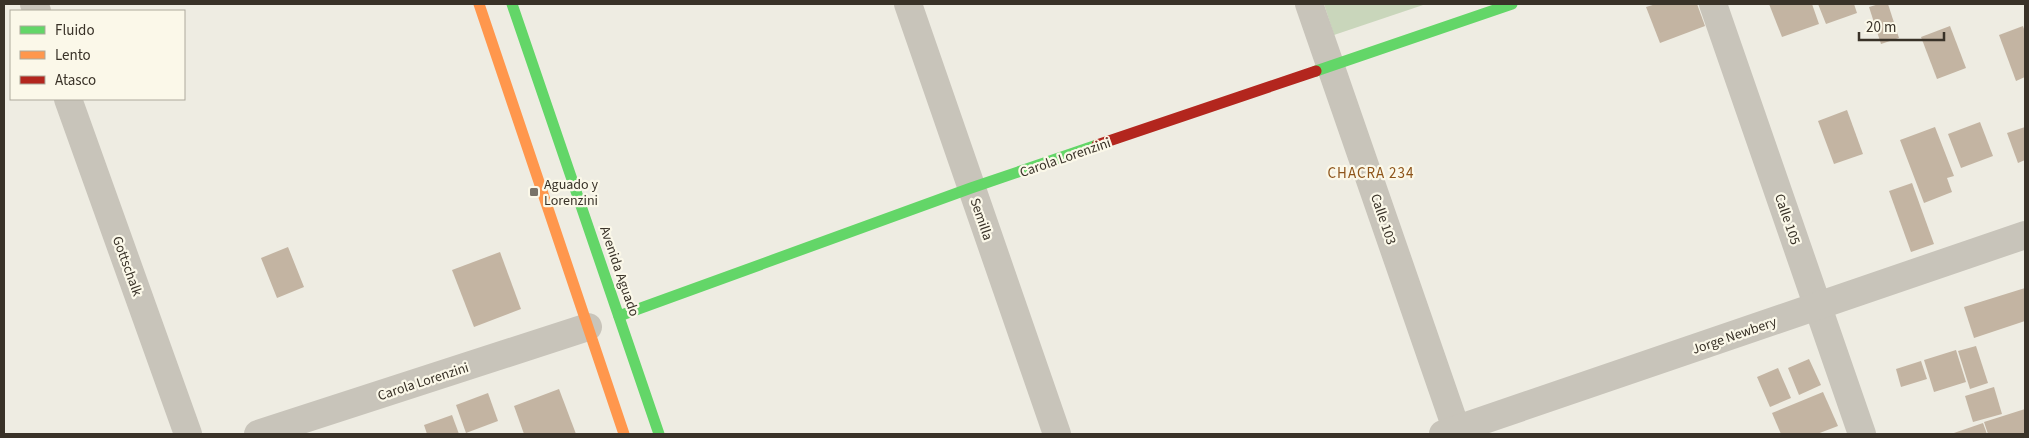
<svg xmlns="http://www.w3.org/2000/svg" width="2029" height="438" font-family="'Source Sans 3',sans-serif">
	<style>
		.green { fill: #c9d6bb }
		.building { fill: #c3b4a2 }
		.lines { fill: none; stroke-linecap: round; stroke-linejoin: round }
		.street { stroke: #c8c4ba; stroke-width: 28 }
		.fast { stroke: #63d668; stroke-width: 11 }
		.slow { stroke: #ff974d; stroke-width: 11 }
		.jam { stroke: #b3261e; stroke-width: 11 }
		.poi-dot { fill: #787369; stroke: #fbf8e9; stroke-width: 2 }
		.labels { text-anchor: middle; stroke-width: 4.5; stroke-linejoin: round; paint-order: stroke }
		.street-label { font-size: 14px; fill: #393228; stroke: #fbf8e9 }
		.poi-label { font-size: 14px; fill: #393228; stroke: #fbf8e9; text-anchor: start }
		.neighbourhood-label { font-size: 15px; letter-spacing: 1px; fill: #8e551b; stroke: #fbf8e9 }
	</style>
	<rect width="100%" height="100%" fill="#eeece2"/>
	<path class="green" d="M 1324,4 L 1426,4 L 1334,35 Z"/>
	<g class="building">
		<path d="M 1656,4 L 1697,4 L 1705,26 L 1660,43 L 1646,7 Z"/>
		<path d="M 1769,4 L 1812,4 L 1819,24 L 1782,37 Z"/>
		<path d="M 1818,4 L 1854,4 L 1857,13 L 1826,24 Z"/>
		<path d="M 1879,4 L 1888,4 L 1899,38 L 1881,44 L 1869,7 Z"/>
		<path d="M 1950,26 L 1966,68 L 1937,79 L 1921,37 Z"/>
		<path d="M 2023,26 L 2025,32 L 2025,77 L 2016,81 L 1999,35 Z"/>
		<path d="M 1847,110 L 1863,154 L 1834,164 L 1818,121 Z"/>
		<path d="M 1980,122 L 1993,156 L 1961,168 L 1948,134 Z"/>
		<path d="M 1935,127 L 1954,176 L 1947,178 L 1952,192 L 1924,203 L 1900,140 Z"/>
		<path d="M 2025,127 L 2025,160 L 2018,163 L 2007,133 Z"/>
		<path d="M 1912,183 L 1934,244 L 1911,252 L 1889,191 Z"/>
		<path d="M 288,247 L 304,287 L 277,298 L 261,258 Z"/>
		<path d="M 500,252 L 521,309 L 474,327 L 452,270 Z"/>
		<path d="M 2025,288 L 2025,321 L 1974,338 L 1964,307 Z"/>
		<path d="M 1976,346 L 1988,383 L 1970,389 L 1958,351 Z"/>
		<path d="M 1956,350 L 1966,382 L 1934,392 L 1924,360 Z"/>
		<path d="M 1809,359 L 1821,385 L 1799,395 L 1788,368 Z"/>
		<path d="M 1921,361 L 1927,379 L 1901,387 L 1896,369 Z"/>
		<path d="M 1778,368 L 1791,398 L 1770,407 L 1757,377 Z"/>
		<path d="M 1994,387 L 2002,414 L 1973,422 L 1965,396 Z"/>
		<path d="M 559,389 L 576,434 L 524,434 L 514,406 Z"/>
		<path d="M 1823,392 L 1838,426 L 1817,434 L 1781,434 L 1772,413 Z"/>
		<path d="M 488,393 L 498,421 L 466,433 L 456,405 Z"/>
		<path d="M 2025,409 L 2025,434 L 1988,434 L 1984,422 Z"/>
		<path d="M 452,415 L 459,434 L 427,434 L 424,425 Z"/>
		<path d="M 1983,423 L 1987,434 L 1951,434 Z"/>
	</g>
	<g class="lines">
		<g class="street">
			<path d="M 34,4 L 37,11"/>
			<path d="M 908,4 L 1057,434"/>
			<path d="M 1309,4 L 1458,434"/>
			<path d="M 1713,4 L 1862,434"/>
			<path d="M 68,99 L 188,434"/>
			<path d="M 258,434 L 588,327"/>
			<path d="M 1443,434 L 2025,235"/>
		</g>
		<g class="fast">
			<path d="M 512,4 L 659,434"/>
			<path d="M 1316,71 L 1512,4"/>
			<path d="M 619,316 L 971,188 L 1097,145"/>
		</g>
		<path class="slow" d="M 479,4 L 624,434"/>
		<path class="jam" d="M 1097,145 L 1316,71"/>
	</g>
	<rect class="poi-dot" x="529" y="187" width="10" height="10" rx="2.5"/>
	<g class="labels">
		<g class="street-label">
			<text transform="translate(1065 157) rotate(-19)" y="5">Carola Lorenzini</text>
			<text transform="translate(982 219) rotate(71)" y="5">Semilla</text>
			<text transform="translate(1384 219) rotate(71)" y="5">Calle 103</text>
			<text transform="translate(1788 219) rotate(71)" y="5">Calle 105</text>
			<text transform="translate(128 266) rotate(70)" y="5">Gottschalk</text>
			<text transform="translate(620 271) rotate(71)" y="5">Avenida Aguado</text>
			<text transform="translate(1734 335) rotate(-19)" y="5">Jorge Newbery</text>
			<text transform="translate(423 381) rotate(-18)" y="5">Carola Lorenzini</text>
		</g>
		<g class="poi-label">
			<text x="544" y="189">Aguado y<tspan x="544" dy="16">Lorenzini</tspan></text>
		</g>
		<g class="neighbourhood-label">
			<text x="1371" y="178">CHACRA 234</text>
		</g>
	</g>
	<rect width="2029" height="438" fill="none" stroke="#393228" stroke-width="10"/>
	<rect x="10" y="10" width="175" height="90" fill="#fbf8e9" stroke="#ada99c"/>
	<rect x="20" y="26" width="25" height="8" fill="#63d668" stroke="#ada99c"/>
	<text x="55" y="35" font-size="15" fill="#393228">Fluido</text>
	<rect x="20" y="51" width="25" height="8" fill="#ff974d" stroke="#ada99c"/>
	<text x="55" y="60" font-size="15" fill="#393228">Lento</text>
	<rect x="20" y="76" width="25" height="8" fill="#b3261e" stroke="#ada99c"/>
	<text x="55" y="85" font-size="15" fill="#393228">Atasco</text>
	<path d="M1859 32v8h85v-8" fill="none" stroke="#393228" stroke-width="2.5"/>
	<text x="1866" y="32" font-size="15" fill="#393228" stroke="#fbf8e9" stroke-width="4" paint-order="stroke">20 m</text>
</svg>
